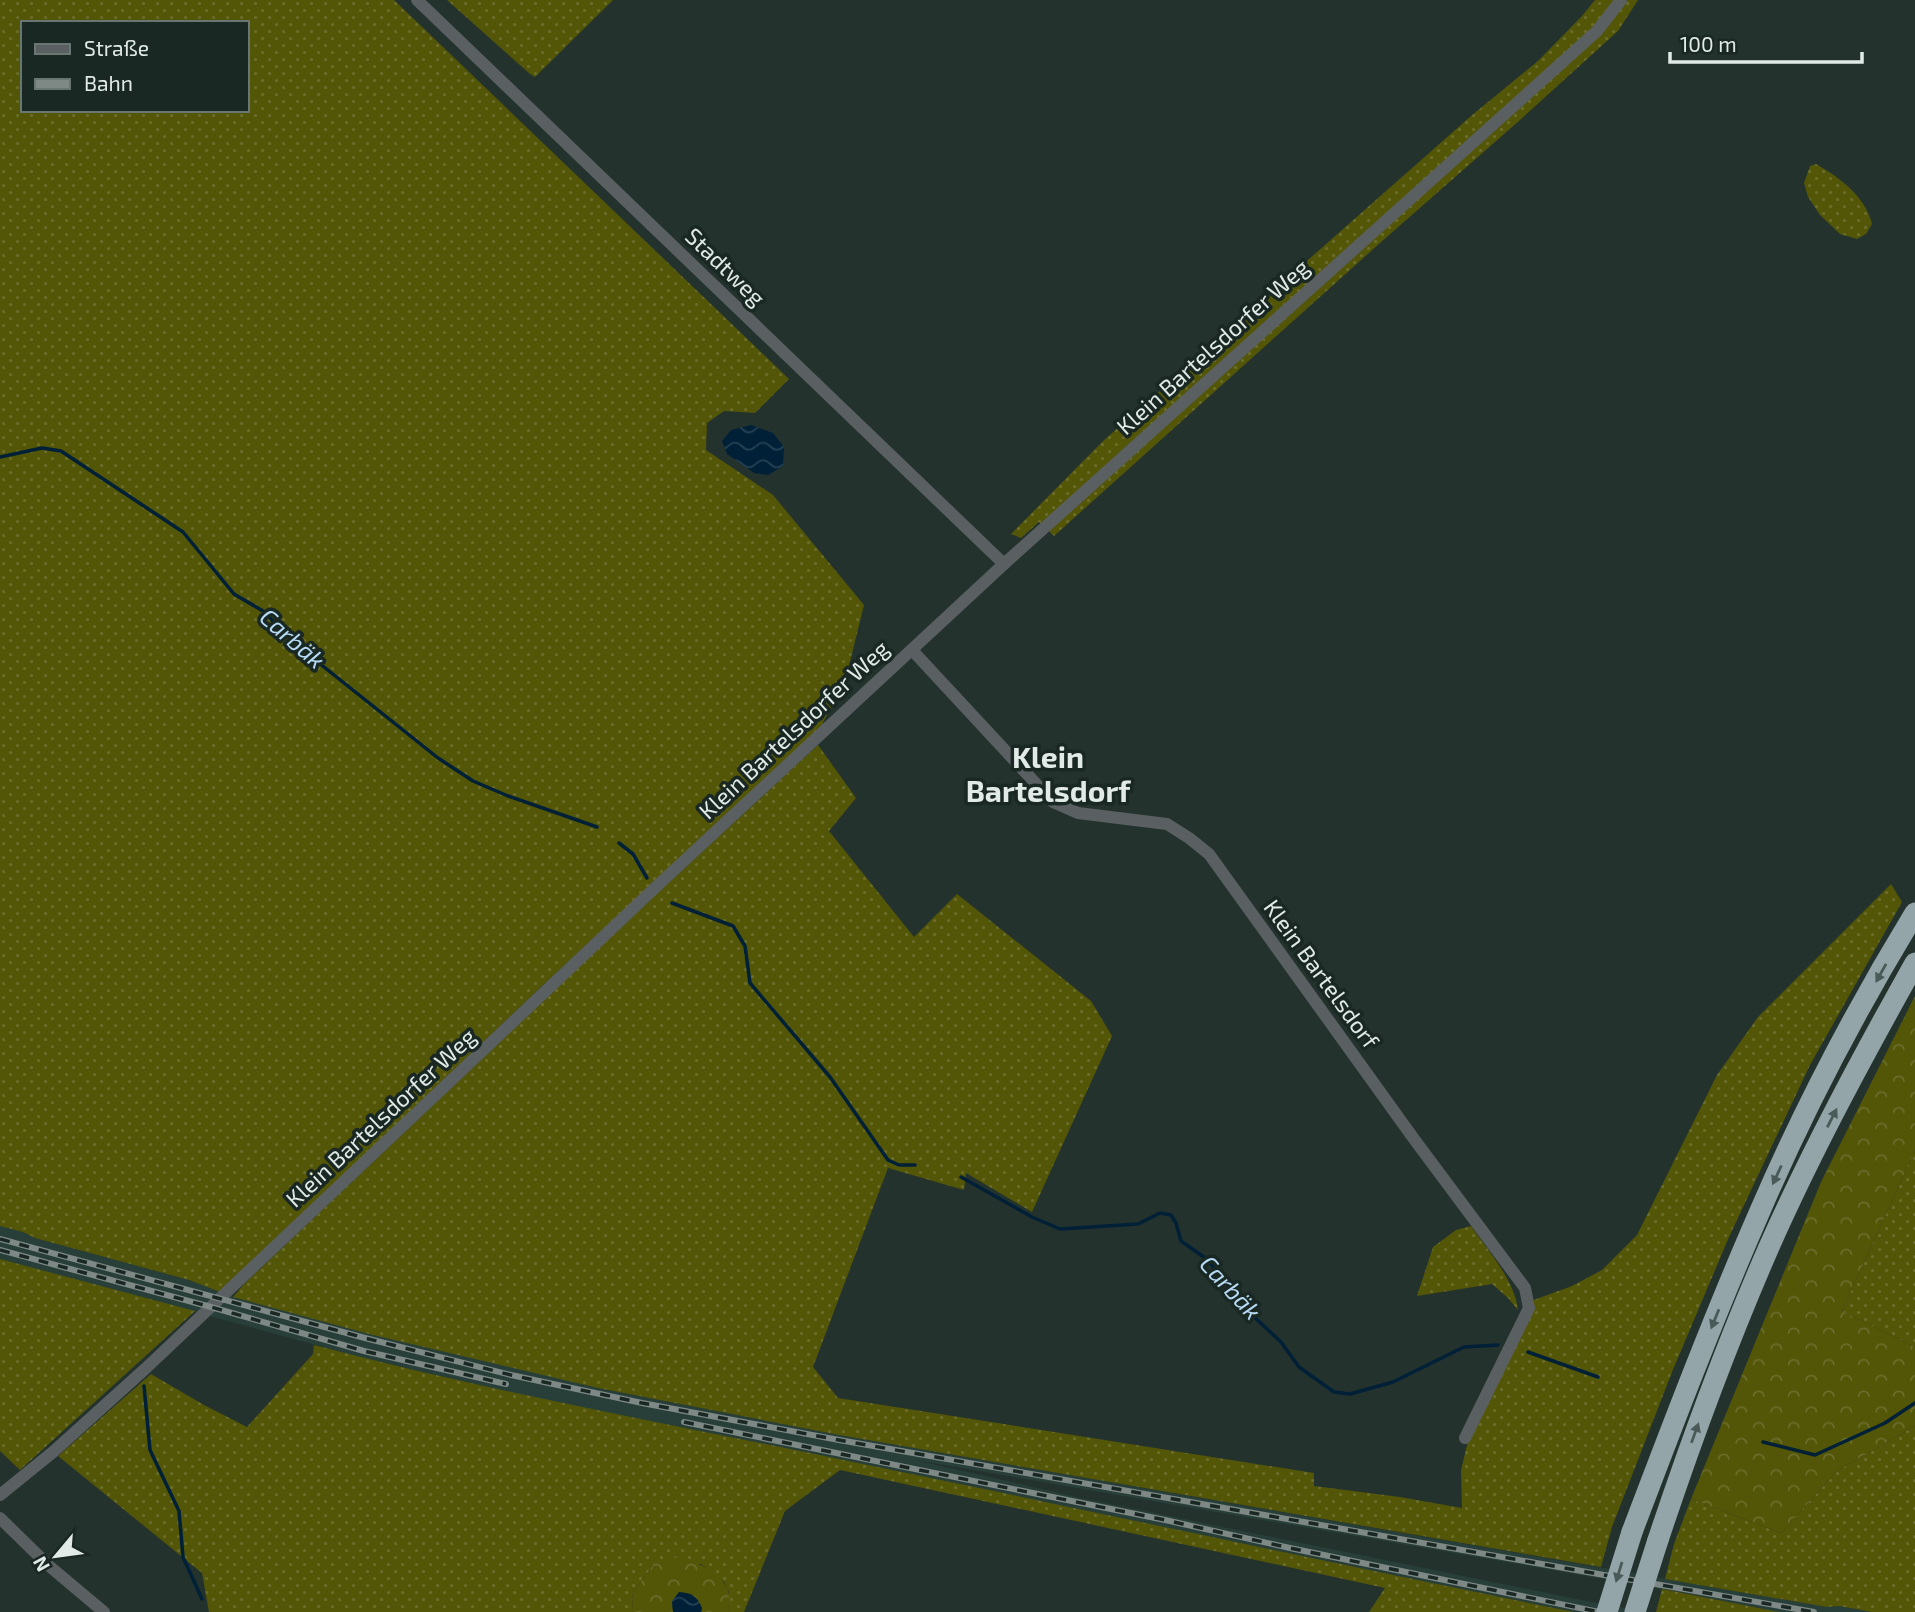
<svg xmlns="http://www.w3.org/2000/svg" width="1915" height="1612" font-family="'Exo 2',sans-serif">
	<style>
		.built { fill: #283e38 }
		.grass { fill: url(#grass-dots); fill-rule: evenodd }
		.forest { fill: url(#forest-crowns) }
		.water { fill: url(#water-waves) }
		.lines { fill: none; stroke-linecap: round; stroke-linejoin: round }
		.stream { stroke: #002037; stroke-width: 3.5 }
		.minor { stroke: #5a6062; stroke-width: 12 }
		.motorway { stroke: #93a5a8; stroke-width: 21 }
		.rail-casing { stroke: #7e8986; stroke-width: 6 }
		.rail { stroke: #1a2824; stroke-width: 3.5; stroke-dasharray: 10; stroke-linecap: butt }
		.motorway-bridge { stroke: #93a5a8; stroke-width: 21 }
		.oneway { fill: #4a5a59 }
		.labels { text-anchor: middle; stroke-width: 7; stroke-linejoin: round; paint-order: stroke }
		.street-label { font-size: 23px; fill: #e1eae7; stroke: #1a2824 }
		.water-label { font-size: 24px; font-style: italic; fill: #b7daf5; stroke: #1a2824 }
		.district-label { font-size: 30px; font-weight: bold; fill: #e1eae7; stroke: #1a2824 }
	</style>
	<defs>
		<pattern id="grass-dots" width="8" height="8" patternUnits="userSpaceOnUse" patternTransform="scale(1.75)"><rect width="8" height="8" fill="#535507"/><path d="M2 2h.1M6 6h.1" fill="none" stroke="#6b6e2b" stroke-width="1.8" stroke-linecap="round"/></pattern>
		<pattern id="forest-crowns" width="20" height="18" patternUnits="userSpaceOnUse" patternTransform="scale(1.75)"><rect width="20" height="18" fill="#535507"/><path d="M2 6a3 3 0 1 1 6 0M12 15a3 3 0 1 1 6 0" fill="none" stroke="#6b6e2b"/></pattern>
		<pattern id="water-waves" width="16" height="10" patternUnits="userSpaceOnUse" patternTransform="scale(1.75)"><rect width="16" height="10" fill="#002037"/><path d="M0 5q4-4 8 0t8 0" fill="none" stroke="#254154"/></pattern>
	</defs>
	<rect width="100%" height="100%" fill="#24322e"/>
	<path class="built" d="M 0,1226 L 23,1232 L 35,1238 L 189,1280 L 233,1297 L 598,1388 L 839,1435 L 1827,1607 L 1839,1606 L 1872,1612 L 1779,1612 L 1662,1589 L 915,1460 L 1081,1498 L 1591,1602 L 1651,1612 L 1574,1612 L 1393,1576 L 839,1459 L 544,1400 L 367,1359 L 0,1259 Z"/>
	<g class="grass">
		<path d="M 0,0 L 394,0 L 789,379 L 755,413 L 724,411 L 707,423 L 706,450 L 773,495 L 864,605 L 845,682 L 820,728 L 541,987 L 220,1292 L 189,1280 L 35,1238 L 23,1232 L 0,1226 ZM 23,23 L 247,23 L 247,110 L 23,110 Z"/>
		<path d="M 447,0 L 613,0 L 535,77 L 530,74 Z"/>
		<path d="M 1595,0 L 1638,0 L 1618,31 L 1520,120 L 1380,243 L 1054,536 L 1039,522 L 1021,538 L 1011,534 L 1103,441 L 1471,116 L 1538,61 L 1582,16 Z"/>
		<path d="M 1816,164 C 1840,178 1865,196 1872,224 L 1866,234 L 1857,239 L 1840,234 L 1820,215 L 1808,197 L 1804,183 L 1810,166 Z"/>
		<path d="M 818,745 L 856,798 L 829,831 L 914,937 L 957,894 L 1091,1001 L 1112,1036 L 1032,1212 L 966,1173 L 964,1190 L 888,1168 L 813,1367 L 838,1398 L 1314,1473 L 1314,1486 L 1400,1497 L 1462,1508 L 1461,1470 L 1469,1437 L 1531,1301 L 1572,1286 L 1602,1270 L 1637,1235 L 1717,1075 L 1758,1017 L 1891,884 L 1902,902 L 1810,1065 L 1729,1237 L 1672,1372 L 1612,1527 L 1601,1567 L 839,1435 L 598,1388 L 369,1334 L 233,1297 L 244,1284 L 649,901 Z"/>
		<path d="M 1915,1150 L 1915,1347 L 1842,1311 Z"/>
		<path d="M 1471,1226 C 1489,1252 1514,1279 1518,1310 L 1508,1298 L 1492,1284 L 1417,1296 L 1433,1247 L 1456,1230 Z"/>
		<path d="M 0,1259 L 195,1311 L 20,1470 L 0,1451 Z"/>
		<path d="M 314,1345 C 488,1391 664,1423 839,1459 C 1084,1509 1329,1563 1574,1612 L 1369,1612 L 1385,1588 L 840,1470 L 785,1511 L 744,1612 L 728,1612 L 729,1592 L 724,1582 L 701,1564 L 655,1563 L 633,1592 L 632,1612 L 209,1612 L 202,1573 L 58,1456 L 151,1374 L 204,1405 L 247,1427 L 313,1354 Z"/>
		<path d="M 1915,1426 L 1915,1612 L 1872,1612 L 1839,1606 L 1827,1607 L 1665,1579 L 1674,1544 L 1691,1499 L 1781,1533 L 1837,1471 Z"/>
		<path d="M 1662,1589 L 1779,1612 L 1656,1612 Z"/>
	</g>
	<g class="forest">
		<path d="M 1915,996 L 1915,1150 L 1842,1311 L 1915,1347 L 1915,1426 L 1837,1471 L 1781,1533 L 1691,1499 L 1821,1182 Z"/>
		<path d="M 683,1557 C 698,1563 721,1573 728,1590 C 730,1596 729,1605 728,1612 L 701,1612 L 702,1608 L 672,1601 L 673,1612 L 632,1612 L 633,1592 L 655,1563 L 667,1558 Z"/>
	</g>
	<g class="water">
		<path d="M 751,425 L 773,433 L 784,447 L 783,466 L 768,475 L 754,473 L 727,454 L 722,441 L 731,430 Z"/>
		<path d="M 679,1592 C 692,1593 697,1596 702,1608 L 701,1612 L 673,1612 L 672,1601 Z"/>
	</g>
	<g class="lines">
		<g class="stream">
			<path d="M 0,457 L 42,448 L 61,451 L 183,532 L 234,594 L 263,611 L 299,647 L 438,758 L 473,781 L 508,796 L 597,827"/>
			<path d="M 619,843 L 633,854 L 647,878"/>
			<path d="M 672,903 L 733,926 L 745,946 L 750,983 L 830,1077 L 888,1160 L 899,1165 L 915,1165"/>
			<path d="M 961,1177 L 1032,1217 L 1060,1229 L 1138,1224 L 1160,1213 L 1171,1215 L 1176,1223 L 1181,1241 L 1208,1260 L 1250,1313 L 1281,1342 L 1299,1367 L 1334,1392 L 1350,1394 L 1393,1382 L 1464,1347 L 1498,1345"/>
			<path d="M 1528,1352 L 1598,1377"/>
			<path d="M 144,1386 L 150,1450 L 179,1511 L 183,1557 L 202,1599"/>
			<path d="M 1763,1442 L 1815,1455 L 1885,1423 L 1915,1403"/>
		</g>
		<g class="minor">
			<path d="M 417,0 L 1004,564"/>
			<path d="M 912,650 L 1053,802 L 1078,813 L 1167,824 L 1189,838 L 1209,854 L 1414,1139 L 1525,1288 L 1529,1308 L 1465,1438"/>
			<path d="M 0,1495 L 53,1452 L 145,1369 L 658,885 L 1004,564 L 1597,31 L 1621,0"/>
			<path d="M 0,1518 L 48,1565 L 104,1612"/>
		</g>
		<g class="motorway">
			<path d="M 1632,1532 C 1673,1424 1714,1316 1760,1211 C 1804,1109 1857,1008 1915,913"/>
			<path d="M 1658,1540 C 1691,1441 1727,1343 1769,1247 C 1812,1150 1863,1056 1915,963"/>
		</g>
		<g class="rail-casing">
			<g id="rail">
				<path d="M 0,1239 L 365,1338 L 511,1375 L 642,1403 L 839,1440 L 1814,1612"/>
				<path d="M 0,1250 L 211,1307 L 364,1351 L 506,1384"/>
				<path d="M 684,1422 L 1165,1520 L 1290,1548 L 1599,1612"/>
			</g>
		</g>
		<use href="#rail" class="rail"/>
		<g class="motorway-bridge">
			<path d="M 1607,1612 L 1632,1532"/>
			<path d="M 1635,1612 L 1658,1540"/>
		</g>
	</g>
	<defs><path id="oneway-solid" d="M-6-.8H1V-3.2L6.5 0L1 3.2V.8H-6Z" transform="scale(1.75)"/></defs>
	<g class="oneway">
		<use href="#oneway-solid" transform="translate(1881 973) rotate(119)"/>
		<use href="#oneway-solid" transform="translate(1832 1118) rotate(-63)"/>
		<use href="#oneway-solid" transform="translate(1777 1175) rotate(115)"/>
		<use href="#oneway-solid" transform="translate(1715 1319) rotate(112)"/>
		<use href="#oneway-solid" transform="translate(1695 1433) rotate(-70)"/>
		<use href="#oneway-solid" transform="translate(1619 1572) rotate(107)"/>
	</g>
	<g class="labels">
		<g class="street-label">
			<text transform="translate(725 267) rotate(44)" y="8">Stadtweg</text>
			<text transform="translate(1213 347) rotate(-42)" y="8">Klein Bartelsdorfer Weg</text>
			<text transform="translate(794 730) rotate(-43)" y="8">Klein Bartelsdorfer Weg</text>
			<text transform="translate(1321 974) rotate(54)" y="8">Klein Bartelsdorf</text>
			<text transform="translate(381 1118) rotate(-43)" y="8">Klein Bartelsdorfer Weg</text>
		</g>
		<g class="water-label">
			<text transform="translate(292 639) rotate(41)" y="8">Carbäk</text>
			<text transform="translate(1230 1288) rotate(47)" y="8">Carbäk</text>
		</g>
		<g class="district-label">
			<text x="1048" y="768">Klein<tspan x="1048" dy="34">Bartelsdorf</tspan></text>
		</g>
	</g>
	<rect x="21" y="21" width="228" height="91" fill="#1a2824" stroke="#6a7672" stroke-width="2"/>
	<rect x="35" y="44" width="35" height="10" fill="#5a6062" stroke="#6a7672" stroke-width="2"/>
	<text x="84" y="56" font-size="21" fill="#e1eae7">Straße</text>
	<rect x="35" y="79" width="35" height="10" fill="#7e8986" stroke="#6a7672" stroke-width="2"/>
	<text x="84" y="91" font-size="21" fill="#e1eae7">Bahn</text>
	<g transform="translate(56 1556) rotate(241)" stroke="#1a2824" stroke-width="5" paint-order="stroke">
	<path d="M0-5L12 26L0 18L-12 26Z" fill="#e1eae7"/>
	<text y="-10" font-size="19" font-weight="bold" text-anchor="middle" fill="#e1eae7">N</text>
	</g>
	<path d="M1670 52v10h192v-10" fill="none" stroke="#e1eae7" stroke-width="3.5"/>
	<text x="1680" y="52" font-size="21" fill="#e1eae7" stroke="#1a2824" stroke-width="5" paint-order="stroke">100 m</text>
</svg>
